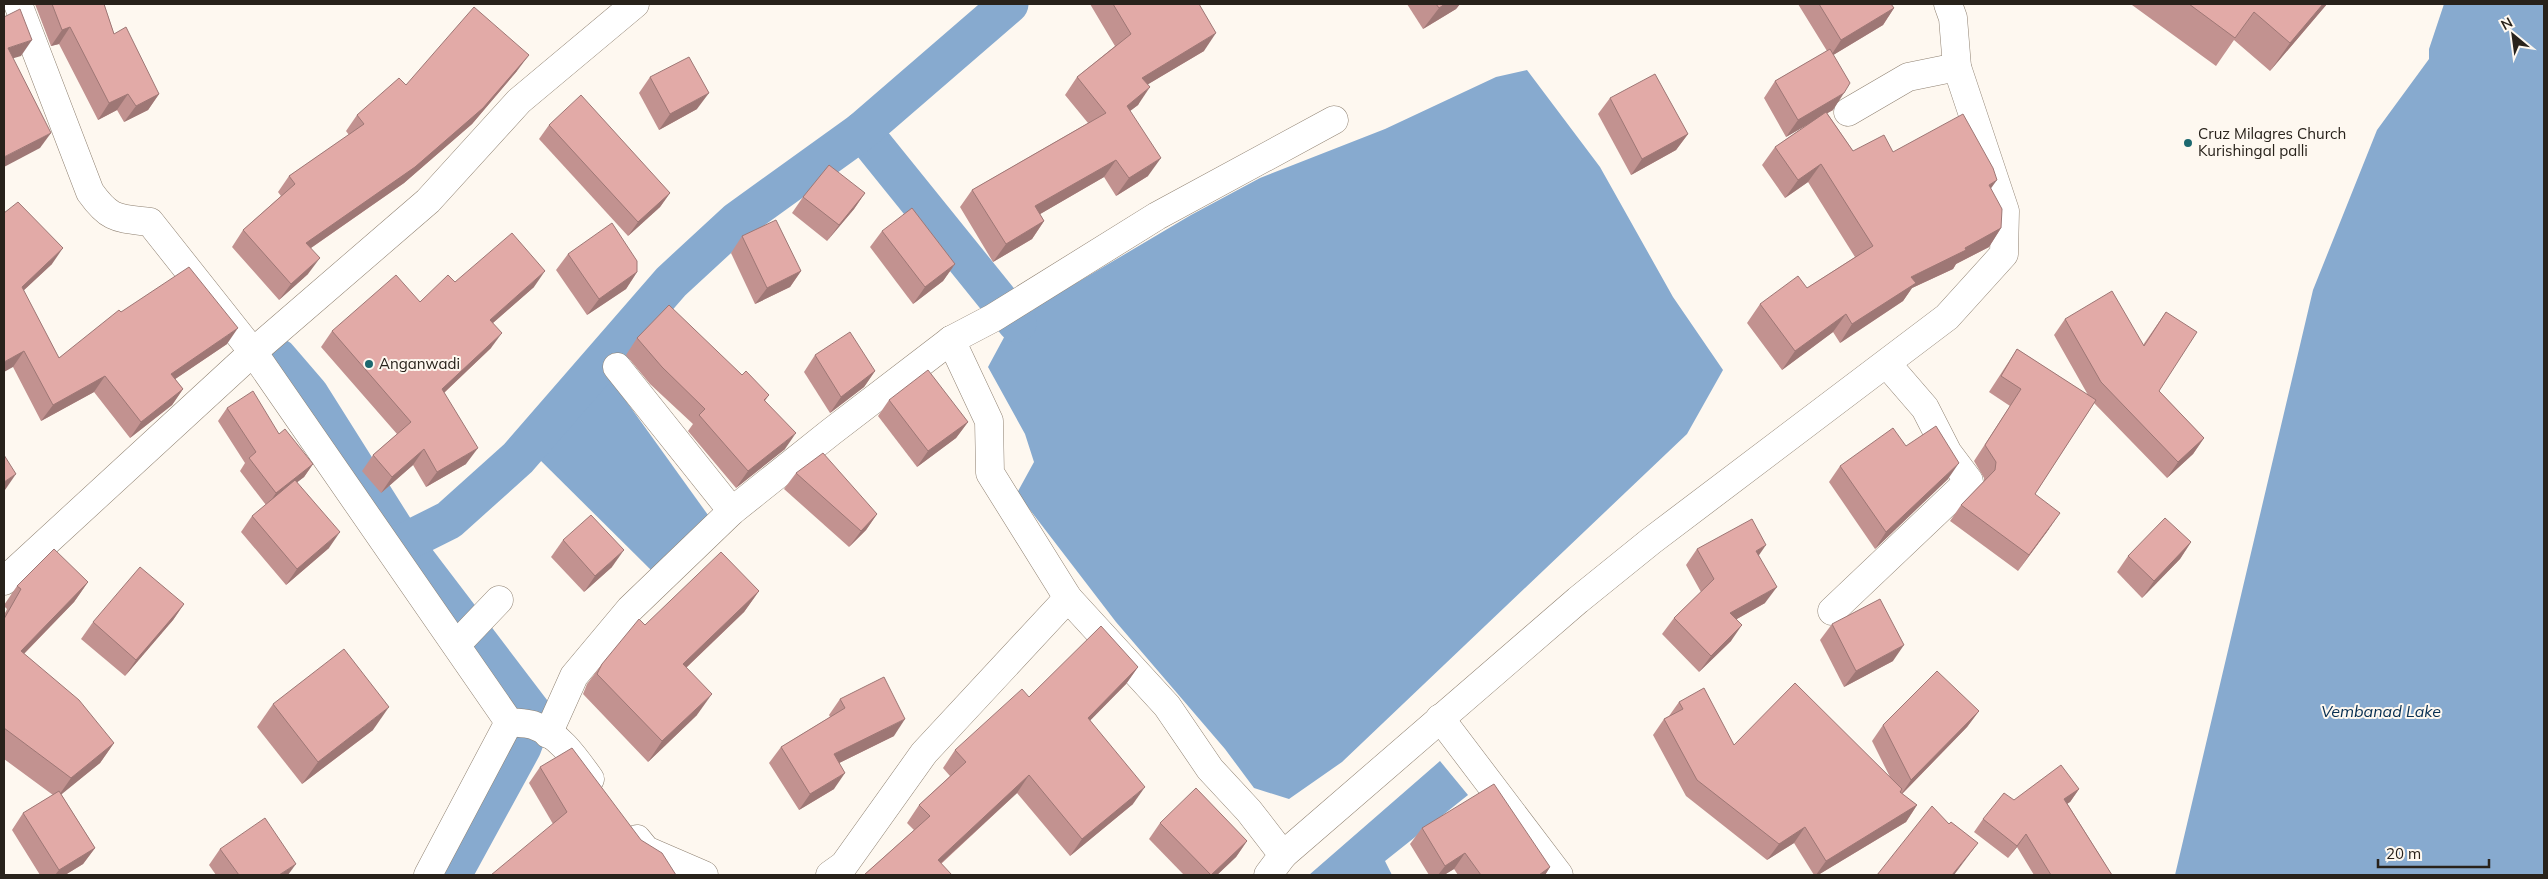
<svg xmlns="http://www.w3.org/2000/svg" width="2548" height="879" font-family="Mulish,sans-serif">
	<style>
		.water { fill: #87aacf }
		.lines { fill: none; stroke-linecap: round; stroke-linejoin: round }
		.canal { stroke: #87aacf; stroke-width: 39 }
		.minor-casing { stroke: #8f8171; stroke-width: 29 }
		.minor { stroke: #fff; stroke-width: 28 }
		.wall { fill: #c29290 }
		.shaded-wall { fill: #9e7775 }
		.building { fill: #e2aaa7; stroke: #9e7775 }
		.poi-dot { fill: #1c686f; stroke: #fef8f0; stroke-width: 2 }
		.labels { text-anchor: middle; stroke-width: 4; stroke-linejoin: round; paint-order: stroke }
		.poi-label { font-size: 15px; fill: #28221b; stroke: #fef8f0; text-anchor: start }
		.water-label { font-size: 16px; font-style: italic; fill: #062e51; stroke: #fef8f0 }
	</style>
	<rect width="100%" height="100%" fill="#fef8f0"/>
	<g class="water">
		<path d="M 2444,4 L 2544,4 L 2544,875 L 2175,875 L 2313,290 L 2377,130 L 2429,59 L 2429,49 Z"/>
		<path d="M 1527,70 L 1600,167 L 1673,297 L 1723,370 L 1687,434 L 1342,762 L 1289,799 L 1254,788 L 1225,749 L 1116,622 L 1017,493 L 1034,462 L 1025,434 L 988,367 L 1008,330 L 1039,305 L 1191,215 L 1260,178 L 1385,129 L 1496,77 Z"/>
		<path d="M 606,373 L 713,522 L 652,571 L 531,451 Z"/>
		<path d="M 1440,761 L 1468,795 L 1385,861 L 1392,875 L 1309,875 Z"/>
	</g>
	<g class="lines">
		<g class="canal">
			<path d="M 862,131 L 1017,323"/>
			<path d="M 278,358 L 309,394 L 403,543 L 534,715 L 522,747 L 452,875"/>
			<path d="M 403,543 L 449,520 L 518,458 L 671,282 L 737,221 L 862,131 L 1009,4"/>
		</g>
		<g class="minor-casing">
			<g id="minor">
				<path d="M 18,4 L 90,192 C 110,220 117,218 150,222 L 253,352 L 509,722 C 517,723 526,723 533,725 C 559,734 575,758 590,779"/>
				<path d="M 1848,112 L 1908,77 L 1957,67"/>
				<path d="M 951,340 L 989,421 L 990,473 L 1068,598 L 1167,706 L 1210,769 L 1249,811 L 1283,855 L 1268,875"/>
				<path d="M 617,367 L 732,511"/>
				<path d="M 4,581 L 253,352 L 428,201 L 519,101 L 635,4"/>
				<path d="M 1832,611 L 1969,481 L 1948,453 L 1925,408 L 1887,364"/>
				<path d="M 457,644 L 499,600"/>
				<path d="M 1440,718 L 1559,875"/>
				<path d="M 548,734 L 574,676 L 630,609 L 732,511 L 831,432 L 951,340 L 993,318 L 1157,216 L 1334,120"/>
				<path d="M 637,839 L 646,850 L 704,875"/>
				<path d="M 1283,855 L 1578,600 L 1651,541 L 1947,317 L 2004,254 L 2005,211 L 1957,67 L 1953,18 L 1948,4"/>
				<path d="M 428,875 L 509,722"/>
				<path d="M 830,875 L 844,865 L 924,753 L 1068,598"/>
			</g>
		</g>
		<use href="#minor" class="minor"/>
	</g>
	<g class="wall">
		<path d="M 35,4 L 104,4 L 114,34 L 159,94 L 148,110 L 124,122 L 117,110 L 98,120 L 59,44 L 51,46 Z"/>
		<path d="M 1090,4 L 1199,4 L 1204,51 L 1148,84 L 1138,105 L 1130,111 L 1148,176 L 1116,196 L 1104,177 L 1040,214 L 1044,221 L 1032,239 L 993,262 L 960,207 L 972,190 L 1088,123 L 1065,95 L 1077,77 L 1115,46 Z"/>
		<path d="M 1407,4 L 1460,4 L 1456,9 L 1423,29 Z"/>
		<path d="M 1798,4 L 1891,4 L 1894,8 L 1883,25 L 1833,55 L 1833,110 L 1827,113 L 1853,151 L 1893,152 L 1991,189 L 2001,228 L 1989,247 L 1956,264 L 1953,269 L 1912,288 L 1903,301 L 1840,343 L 1833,332 L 1782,370 L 1747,323 L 1760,304 L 1807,288 L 1855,257 L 1808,182 L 1785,198 L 1762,165 L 1775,147 L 1810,123 L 1786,137 L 1764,98 L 1775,81 L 1827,51 Z"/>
		<path d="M 2133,4 L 2327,4 L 2270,71 L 2234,40 L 2216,66 L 2132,5 Z"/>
		<path d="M 517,71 L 472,124 L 404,183 L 311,248 L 308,274 L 279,300 L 232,247 L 243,230 L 281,196 L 278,192 L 289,176 L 349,135 L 346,131 L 357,115 L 406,85 Z"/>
		<path d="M 650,77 L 697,109 L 659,130 L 639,93 Z"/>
		<path d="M 1610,98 L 1688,134 L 1676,150 L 1631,175 L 1598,114 Z"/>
		<path d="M 549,125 L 670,193 L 660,207 L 628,236 L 539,139 Z"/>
		<path d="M 865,193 L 854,209 L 827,241 L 792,213 L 803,197 Z"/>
		<path d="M 4,213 L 52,264 L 23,291 L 59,358 L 121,312 L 227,344 L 175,379 L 183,389 L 172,405 L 130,438 L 94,392 L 41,421 L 13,367 Z"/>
		<path d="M 882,231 L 955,264 L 943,281 L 913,304 L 870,247 Z"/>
		<path d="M 742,236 L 801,271 L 790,287 L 755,304 L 731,253 Z"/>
		<path d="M 568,254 L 637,272 L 626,289 L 587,315 L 556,270 Z"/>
		<path d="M 455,282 L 534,287 L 493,323 L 491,348 L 444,393 L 466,464 L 426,487 L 413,465 L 381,493 L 362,471 L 373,455 L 397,434 L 321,347 L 332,331 L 420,302 Z"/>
		<path d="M 2166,312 L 2159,391 L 2204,438 L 2193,454 L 2167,478 L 2094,403 L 2035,494 L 2049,529 L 2018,571 L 1950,521 L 1961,505 L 1984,481 L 1984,478 L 1974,461 L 2010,406 L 1989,392 L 2017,349 L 2088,395 L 2054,335 L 2065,319 L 2143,345 Z"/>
		<path d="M 637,338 L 742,375 L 769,395 L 765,401 L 785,449 L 736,488 L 688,431 L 693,424 L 650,384 L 626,355 Z"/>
		<path d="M 815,355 L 875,371 L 864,387 L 830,413 L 804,372 Z"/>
		<path d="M 889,400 L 968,422 L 956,438 L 917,467 L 878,416 Z"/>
		<path d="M 227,408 L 279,434 L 313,464 L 304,477 L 297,482 L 329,548 L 286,585 L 241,532 L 252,516 L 266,505 L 240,471 L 245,463 L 218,421 Z"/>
		<path d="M 1906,446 L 1948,479 L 1875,549 L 1829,482 L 1840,466 Z"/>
		<path d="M 796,473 L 877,514 L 866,530 L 849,547 L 784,489 Z"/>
		<path d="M 563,540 L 612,567 L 584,592 L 551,557 Z"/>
		<path d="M 2191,542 L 2180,559 L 2142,598 L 2117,572 L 2128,556 Z"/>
		<path d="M 1697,549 L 1759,556 L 1765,603 L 1737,619 L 1731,641 L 1699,672 L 1662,634 L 1674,618 L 1701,592 L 1686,565 Z"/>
		<path d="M 88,582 L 74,602 L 24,654 L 114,743 L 100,763 L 61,794 L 95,848 L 83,864 L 65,875 L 40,875 L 12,830 L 23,813 L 53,795 L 4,759 L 4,615 L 7,609 L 4,606 L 4,605 L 17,586 Z"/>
		<path d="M 759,591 L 744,612 L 686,668 L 697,715 L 648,762 L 583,694 L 587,684 L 602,664 L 645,625 Z"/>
		<path d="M 184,604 L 173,620 L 125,676 L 81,639 L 93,622 Z"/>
		<path d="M 1832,624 L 1893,661 L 1844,687 L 1820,640 Z"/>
		<path d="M 1138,667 L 1126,684 L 1090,720 L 1133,804 L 1070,856 L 1017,793 L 941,864 L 864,875 L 914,830 L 907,823 L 919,805 L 950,776 L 943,768 L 955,750 L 1029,697 Z"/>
		<path d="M 840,699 L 894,736 L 839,763 L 834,789 L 799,810 L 769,763 L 781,747 L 830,717 L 829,715 Z"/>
		<path d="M 1679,702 L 1734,745 L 1890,777 L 1872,741 L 1883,725 L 1979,711 L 1967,727 L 1902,794 L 1917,805 L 1906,822 L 1818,875 L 1814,875 L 1794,843 L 1767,860 L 1686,796 L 1653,735 L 1664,719 L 1669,716 Z"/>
		<path d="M 273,704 L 373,730 L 302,784 L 257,727 Z"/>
		<path d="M 540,767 L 641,840 L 553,824 L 529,783 Z"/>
		<path d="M 2079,789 L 2070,802 L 2067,803 L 2112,875 L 2034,875 L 2017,847 L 2008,858 L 1974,832 L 1983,819 L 2014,800 Z"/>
		<path d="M 1160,823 L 1247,841 L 1236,857 L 1217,875 L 1184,875 L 1149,839 Z"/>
		<path d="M 1422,828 L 1550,867 L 1545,875 L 1458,875 L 1454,869 L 1444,875 L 1429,875 L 1410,844 Z"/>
		<path d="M 220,849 L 288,875 L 216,875 L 209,865 Z"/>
	</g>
	<g class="shaded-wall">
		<path d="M 1445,4 L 1460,4 L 1456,9 L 1423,29 L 1439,8 Z"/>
		<path d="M 2323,4 L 2327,4 L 2270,71 L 2290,43 Z"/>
		<path d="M 1894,8 L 1883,25 L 1830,57 L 1841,40 Z"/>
		<path d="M 70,27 L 59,44 L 51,46 L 62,30 Z"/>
		<path d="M 1216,33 L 1204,51 L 1130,95 L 1142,78 Z"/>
		<path d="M 32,40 L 21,56 L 4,61 L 8,48 Z"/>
		<path d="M 529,55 L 517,71 L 472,124 L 404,183 L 295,259 L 306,243 Z"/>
		<path d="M 1150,87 L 1138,105 L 1114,123 L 1127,106 Z"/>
		<path d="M 709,93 L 697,109 L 659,130 L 670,114 Z"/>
		<path d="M 1844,93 L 1833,110 L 1786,137 L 1798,120 Z"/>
		<path d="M 128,94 L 117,110 L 98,120 L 109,103 Z"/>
		<path d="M 159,94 L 148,110 L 124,122 L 136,106 Z"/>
		<path d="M 51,133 L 40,148 L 4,167 L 4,157 Z"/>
		<path d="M 1688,134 L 1676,150 L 1631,175 L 1642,159 Z"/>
		<path d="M 1161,158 L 1148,176 L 1116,196 L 1129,178 Z"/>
		<path d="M 1116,160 L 1104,177 L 1023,224 L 1035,206 Z"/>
		<path d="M 1821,164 L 1808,182 L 1785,198 L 1798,180 Z"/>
		<path d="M 1997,180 L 1984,198 L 1989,185 Z"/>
		<path d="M 670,193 L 660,207 L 628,236 L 638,222 Z"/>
		<path d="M 865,193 L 854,209 L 827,241 L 839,225 Z"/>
		<path d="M 1044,221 L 1032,239 L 993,262 L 1006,244 Z"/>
		<path d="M 2001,228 L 1989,247 L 1956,264 L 1953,269 L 1912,288 L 1903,301 L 1840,343 L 1852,324 L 1911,277 Z"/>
		<path d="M 63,248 L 52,264 L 10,303 L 22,287 Z"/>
		<path d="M 320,258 L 308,274 L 279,300 L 291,284 Z"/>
		<path d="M 955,264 L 943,281 L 913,304 L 925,287 Z"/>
		<path d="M 545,271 L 534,287 L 479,335 L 490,320 Z"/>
		<path d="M 801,271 L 790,287 L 755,304 L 767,288 Z"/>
		<path d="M 637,272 L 626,289 L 587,315 L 599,299 Z"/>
		<path d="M 1846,314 L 1833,332 L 1782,370 L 1795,351 Z"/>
		<path d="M 238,328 L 227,344 L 159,390 L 171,374 Z"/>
		<path d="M 502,333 L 491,348 L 431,405 L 442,389 Z"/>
		<path d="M 24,351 L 13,367 L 4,372 L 4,362 Z"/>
		<path d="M 875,371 L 864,387 L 830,413 L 841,397 Z"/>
		<path d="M 105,376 L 94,392 L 41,421 L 53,405 Z"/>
		<path d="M 183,389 L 172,405 L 130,438 L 141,422 Z"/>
		<path d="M 968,422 L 956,438 L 917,467 L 928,451 Z"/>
		<path d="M 796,433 L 785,449 L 736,488 L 748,471 Z"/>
		<path d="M 2204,438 L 2193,454 L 2167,478 L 2178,462 Z"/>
		<path d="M 478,448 L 466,464 L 426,487 L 437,472 Z"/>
		<path d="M 424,449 L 413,465 L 381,493 L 392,477 Z"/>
		<path d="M 1959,463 L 1948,479 L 1875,549 L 1886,532 Z"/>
		<path d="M 313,464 L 304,477 L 267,506 L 276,493 Z"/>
		<path d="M 16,474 L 5,490 L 4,490 L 4,482 Z"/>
		<path d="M 2060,513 L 2049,529 L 2018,571 L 2029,555 Z"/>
		<path d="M 877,514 L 866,530 L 849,547 L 861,531 Z"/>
		<path d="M 340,532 L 329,548 L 286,585 L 297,569 Z"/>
		<path d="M 2191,542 L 2180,559 L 2142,598 L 2154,581 Z"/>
		<path d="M 1766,545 L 1755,561 L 1756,551 Z"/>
		<path d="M 624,550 L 612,567 L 584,592 L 595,576 Z"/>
		<path d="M 88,582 L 74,602 L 7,671 L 21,651 Z"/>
		<path d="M 1777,587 L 1765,603 L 1719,629 L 1730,613 Z"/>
		<path d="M 759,591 L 744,612 L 668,685 L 683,664 Z"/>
		<path d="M 184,604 L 173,620 L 125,676 L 136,660 Z"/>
		<path d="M 1742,625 L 1731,641 L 1699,672 L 1711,656 Z"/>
		<path d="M 1904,645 L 1893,661 L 1844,687 L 1856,671 Z"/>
		<path d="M 1138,667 L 1126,684 L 1076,735 L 1088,718 Z"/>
		<path d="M 712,694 L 697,715 L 648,762 L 662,741 Z"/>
		<path d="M 389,707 L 373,730 L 302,784 L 318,762 Z"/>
		<path d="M 1979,711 L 1967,727 L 1900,796 L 1911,780 Z"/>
		<path d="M 905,719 L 894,736 L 823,771 L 834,754 Z"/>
		<path d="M 114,743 L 100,763 L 57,798 L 71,778 Z"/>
		<path d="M 845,773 L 834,789 L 799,810 L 810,794 Z"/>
		<path d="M 1029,775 L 1017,793 L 928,875 L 938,860 Z"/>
		<path d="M 1145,787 L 1133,804 L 1070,856 L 1082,839 Z"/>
		<path d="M 2079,789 L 2070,802 L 2055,812 L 2064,799 Z"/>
		<path d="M 1917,805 L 1906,822 L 1818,875 L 1816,875 L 1826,861 Z"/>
		<path d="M 1805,827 L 1794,843 L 1767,860 L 1779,844 Z"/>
		<path d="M 2026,834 L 2017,847 L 2008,858 Z"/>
		<path d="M 1247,841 L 1236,857 L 1217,875 L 1211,875 Z"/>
		<path d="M 1978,843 L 1954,875 L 1952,875 Z"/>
		<path d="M 95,848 L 83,864 L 65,875 L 55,875 L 59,870 Z"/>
		<path d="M 1465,853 L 1454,869 L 1444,875 L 1438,875 L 1445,866 Z"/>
		<path d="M 296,864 L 288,875 L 279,875 Z"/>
		<path d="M 1550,867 L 1545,875 L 1539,875 Z"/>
	</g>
	<g class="building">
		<path d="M 52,4 L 104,4 L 114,34 L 126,27 L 159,94 L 136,106 L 128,94 L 109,103 L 70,27 L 62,30 Z"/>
		<path d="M 1113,4 L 1199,4 L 1216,33 L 1142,78 L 1150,87 L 1127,106 L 1161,158 L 1129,178 L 1116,160 L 1035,206 L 1044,221 L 1006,244 L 972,190 L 1106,113 L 1077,77 L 1131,34 Z"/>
		<path d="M 1436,4 L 1445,4 L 1439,8 Z"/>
		<path d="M 1819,4 L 1891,4 L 1894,8 L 1841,40 Z"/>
		<path d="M 2189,4 L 2323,4 L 2290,43 L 2254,12 L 2235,38 Z"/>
		<path d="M 474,7 L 529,55 L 483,108 L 415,167 L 306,243 L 320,258 L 291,284 L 243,230 L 295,184 L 289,176 L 364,124 L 357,115 L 399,78 L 406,85 Z"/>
		<path d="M 20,9 L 32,40 L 8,48 L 51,133 L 4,157 L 4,17 Z"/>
		<path d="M 1830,49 L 1850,83 L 1844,93 L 1798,120 L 1775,81 Z"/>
		<path d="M 689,57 L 709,93 L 670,114 L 650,77 Z"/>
		<path d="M 1655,74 L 1688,134 L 1642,159 L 1610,98 Z"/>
		<path d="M 581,95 L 670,193 L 638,222 L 549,125 Z"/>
		<path d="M 1826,112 L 1853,151 L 1884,135 L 1893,152 L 1963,114 L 1993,168 L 1997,180 L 1989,185 L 2002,209 L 2001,228 L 1965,248 L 1966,250 L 1911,277 L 1916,283 L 1852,324 L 1846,314 L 1795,351 L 1760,304 L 1798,276 L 1807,288 L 1873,246 L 1821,164 L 1798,180 L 1775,147 Z"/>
		<path d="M 829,165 L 865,193 L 839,225 L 803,197 Z"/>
		<path d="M 18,202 L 63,248 L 22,287 L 59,358 L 119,310 L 121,312 L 189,267 L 238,328 L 171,374 L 183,389 L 141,422 L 105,376 L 53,405 L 24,351 L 4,362 L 4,213 Z"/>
		<path d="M 912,208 L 955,264 L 925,287 L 882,231 Z"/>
		<path d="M 776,220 L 801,271 L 767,288 L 742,236 Z"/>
		<path d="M 612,223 L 637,261 L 637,272 L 599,299 L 568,254 Z"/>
		<path d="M 512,233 L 545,271 L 490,320 L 502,333 L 442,389 L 478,448 L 437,472 L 424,449 L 392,477 L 373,455 L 411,422 L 332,331 L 396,275 L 420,302 L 448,275 L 455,282 Z"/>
		<path d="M 2112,291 L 2144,346 L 2166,312 L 2197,332 L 2159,391 L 2204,438 L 2178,462 L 2101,382 L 2065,319 Z"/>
		<path d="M 669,305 L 742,375 L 746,371 L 769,395 L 764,400 L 796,433 L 748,471 L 699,415 L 705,409 L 662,367 L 637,338 Z"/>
		<path d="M 850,332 L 875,371 L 841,397 L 815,355 Z"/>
		<path d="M 2017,349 L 2096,400 L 2035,494 L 2060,513 L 2029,555 L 1961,505 L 1995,470 L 1996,462 L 1985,445 L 2021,389 L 2001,376 Z"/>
		<path d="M 928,370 L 968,422 L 928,451 L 889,400 Z"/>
		<path d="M 253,391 L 279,434 L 285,429 L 313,464 L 276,493 L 249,458 L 256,452 L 227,408 Z"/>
		<path d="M 1936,426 L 1959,463 L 1886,532 L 1840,466 L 1893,428 L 1906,446 Z"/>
		<path d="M 823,453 L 877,514 L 861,531 L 796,473 Z"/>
		<path d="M 4,455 L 16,474 L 4,482 Z"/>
		<path d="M 295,480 L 340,532 L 297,569 L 252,516 Z"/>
		<path d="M 591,515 L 624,550 L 595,576 L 563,540 Z"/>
		<path d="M 2165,518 L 2191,542 L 2154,581 L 2128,556 Z"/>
		<path d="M 1752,519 L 1766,545 L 1756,551 L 1777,587 L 1730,613 L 1742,625 L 1711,656 L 1674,618 L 1714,579 L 1697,549 Z"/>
		<path d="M 54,549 L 88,582 L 21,651 L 79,700 L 114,743 L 71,778 L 4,728 L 4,619 L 21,589 L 17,586 Z"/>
		<path d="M 721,552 L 759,591 L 683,664 L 712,694 L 662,741 L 597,674 L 602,664 L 639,619 L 645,625 Z"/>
		<path d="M 140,567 L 184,604 L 136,660 L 93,622 Z"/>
		<path d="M 1880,599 L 1904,645 L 1856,671 L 1832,624 Z"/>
		<path d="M 1101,626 L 1138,667 L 1088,718 L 1145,787 L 1082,839 L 1029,775 L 938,860 L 952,875 L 864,875 L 930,816 L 919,805 L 966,762 L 955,750 L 1022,689 L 1029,697 Z"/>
		<path d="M 344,649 L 389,707 L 318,762 L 273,704 Z"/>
		<path d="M 1937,671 L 1979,711 L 1911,780 L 1883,725 Z"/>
		<path d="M 884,677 L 905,719 L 834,754 L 845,773 L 810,794 L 781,747 L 845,708 L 840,699 Z"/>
		<path d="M 1795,683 L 1902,789 L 1900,792 L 1917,805 L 1826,861 L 1805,827 L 1779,844 L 1697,780 L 1664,719 L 1683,709 L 1679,702 L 1704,688 L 1734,745 Z"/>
		<path d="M 572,748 L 641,840 L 662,853 L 676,875 L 491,875 L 567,812 L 540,767 Z"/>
		<path d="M 2061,765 L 2079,789 L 2064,799 L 2112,875 L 2051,875 L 2026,834 L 2017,846 L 1983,819 L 2004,793 L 2014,800 Z"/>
		<path d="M 1494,784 L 1550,867 L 1539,875 L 1481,875 L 1465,853 L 1445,866 L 1422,828 Z"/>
		<path d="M 1196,788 L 1247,841 L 1211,875 L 1160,823 Z"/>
		<path d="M 59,791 L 95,848 L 59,870 L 23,813 Z"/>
		<path d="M 1932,806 L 1949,824 L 1951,822 L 1978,843 L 1952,875 L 1877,875 Z"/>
		<path d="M 265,818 L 296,864 L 279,875 L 239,875 L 220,849 Z"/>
	</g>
	<g class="poi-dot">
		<circle cx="2188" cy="143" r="5"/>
		<circle cx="369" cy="364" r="5"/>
	</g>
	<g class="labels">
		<g class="poi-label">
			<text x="2198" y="139">Cruz Milagres Church<tspan x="2198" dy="17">Kurishingal palli</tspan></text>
			<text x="379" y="369">Anganwadi</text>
		</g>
		<g class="water-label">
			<text x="2381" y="717">Vembanad Lake</text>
		</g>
	</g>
	<rect width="2548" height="879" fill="none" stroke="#28221b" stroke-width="10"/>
	<g transform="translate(2513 35) rotate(331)" stroke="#fef8f0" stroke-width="4" paint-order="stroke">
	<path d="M0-4L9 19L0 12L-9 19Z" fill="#28221b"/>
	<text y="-8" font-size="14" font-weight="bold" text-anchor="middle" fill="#28221b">N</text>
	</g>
	<path d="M2378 859v8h111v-8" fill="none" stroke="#28221b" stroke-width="2.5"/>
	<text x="2386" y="859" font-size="15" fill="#28221b" stroke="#fef8f0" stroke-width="4" paint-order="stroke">20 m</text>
</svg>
